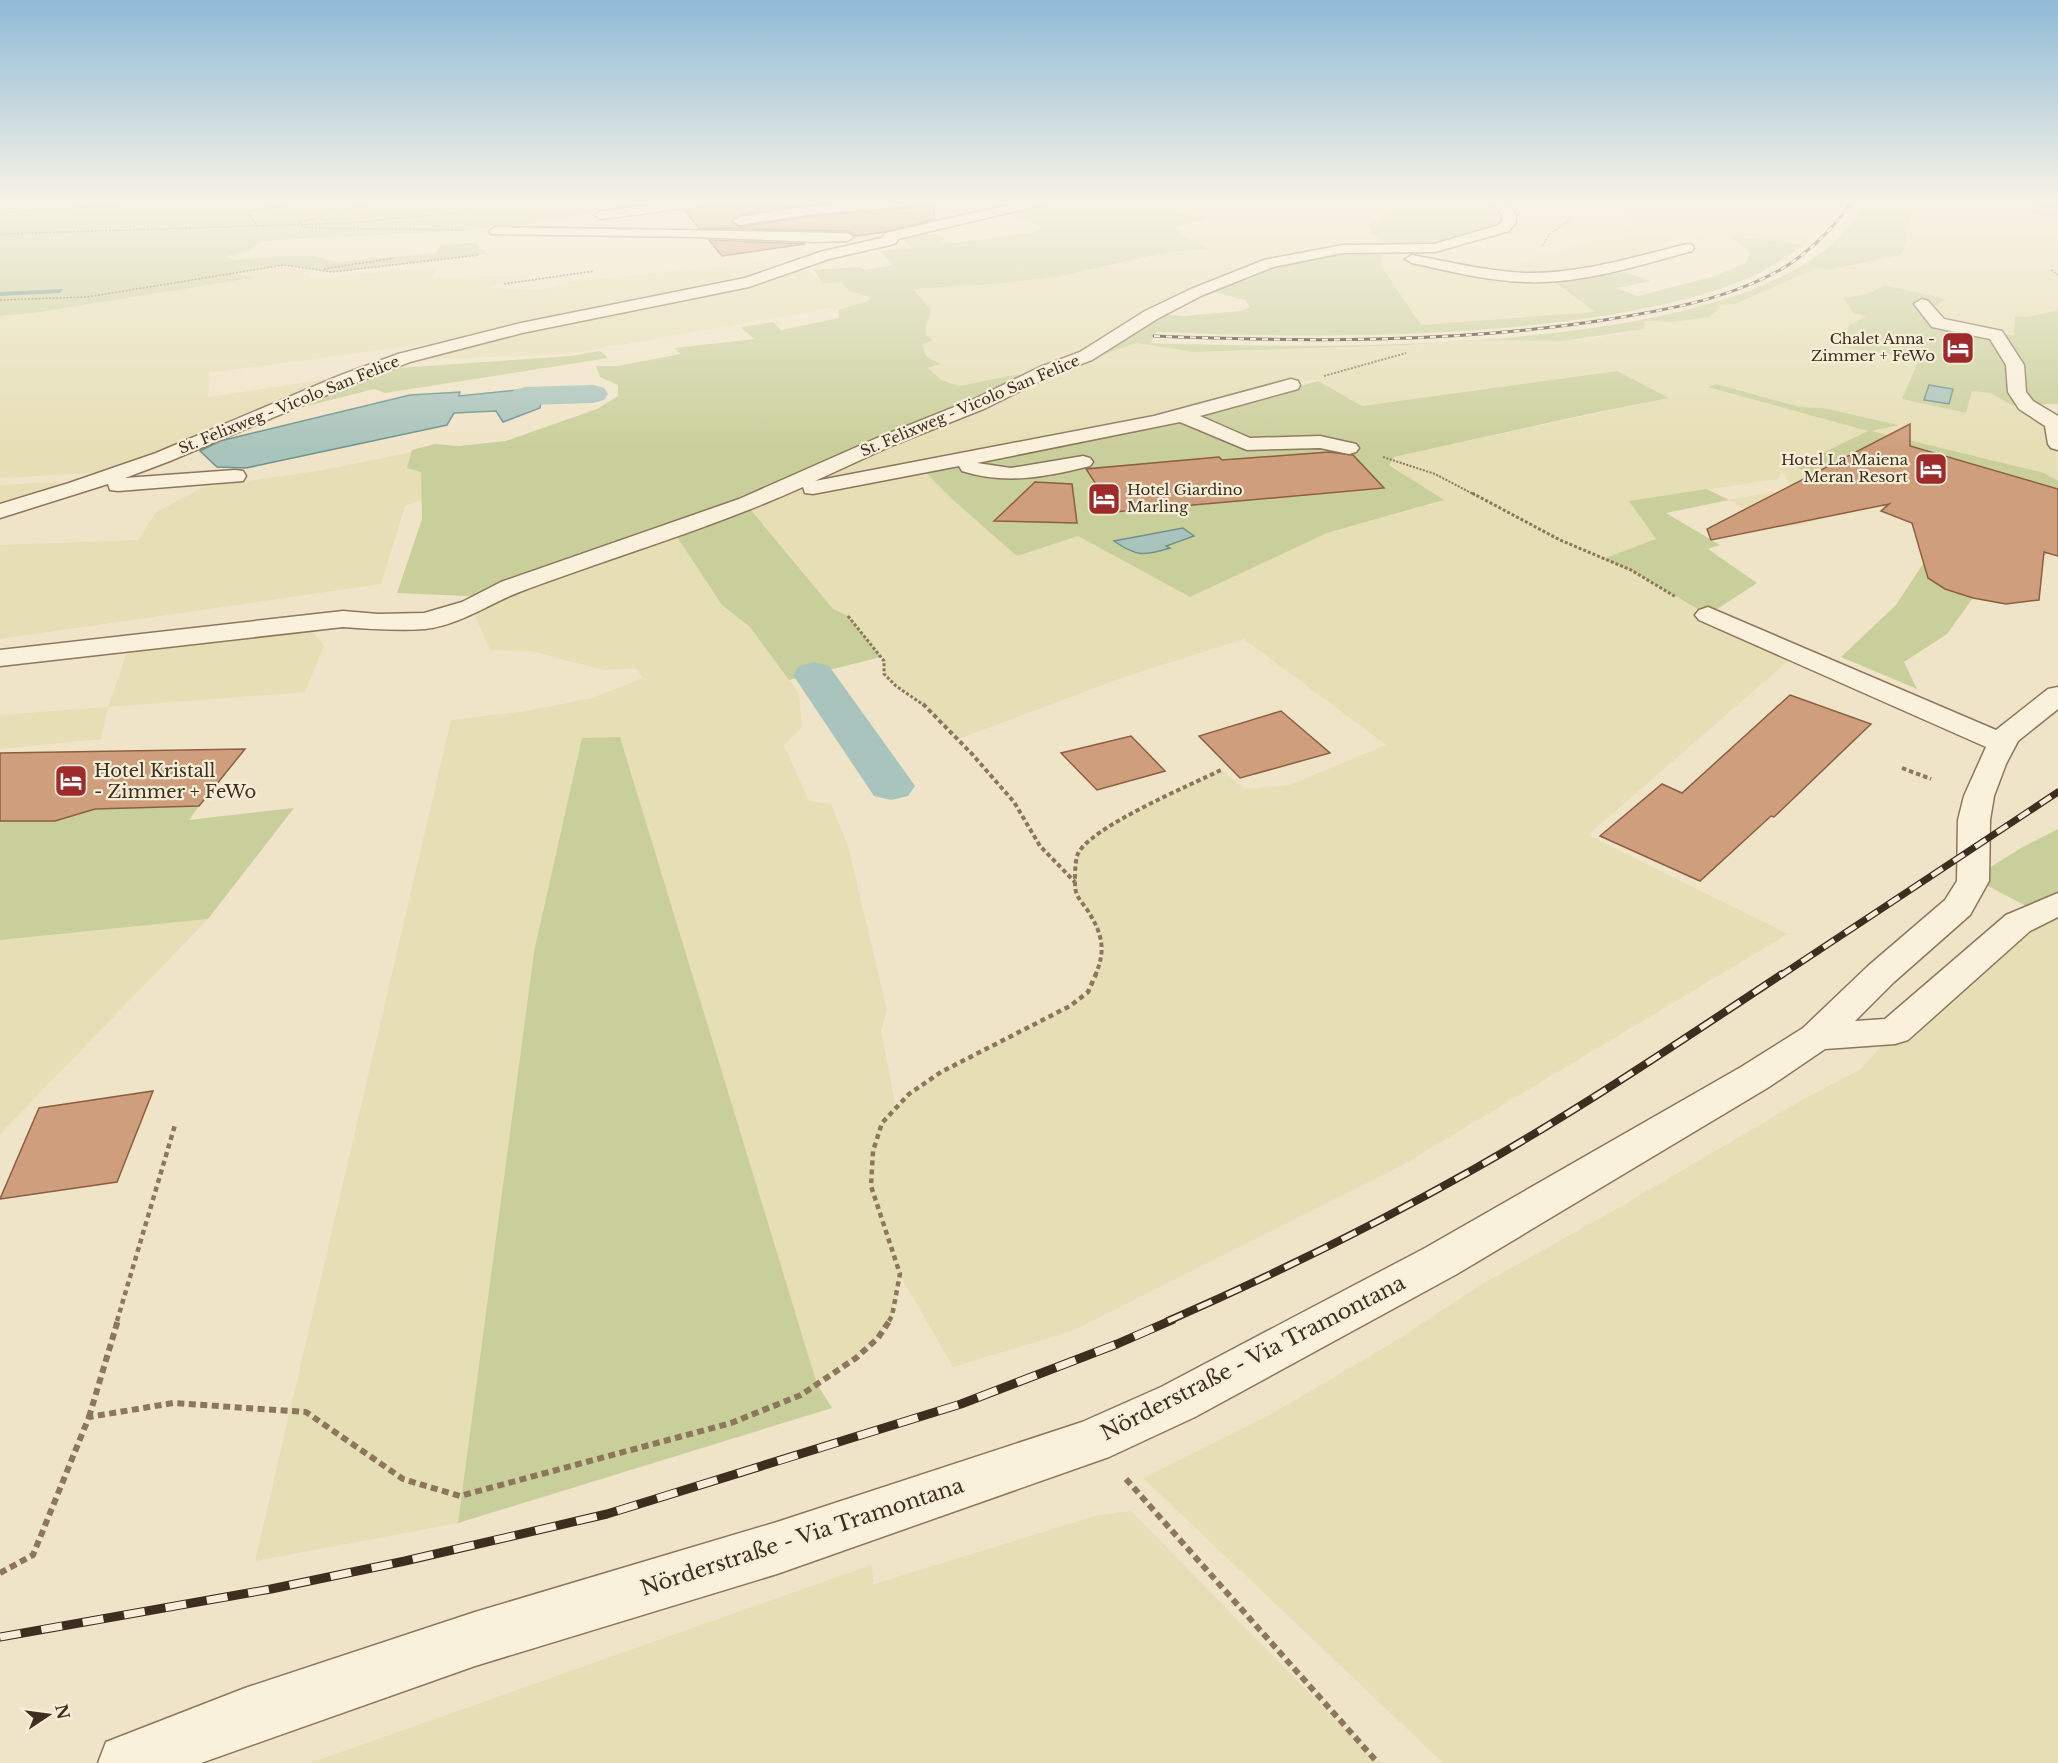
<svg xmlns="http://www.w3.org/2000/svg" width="2058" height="1763" font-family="'Libre Baskerville',serif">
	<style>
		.farmland { fill: #e6deb5; fill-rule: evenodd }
		.green { fill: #c9cf9b }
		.water { fill: #a9c4bc; stroke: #6f938a; stroke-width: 1.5 }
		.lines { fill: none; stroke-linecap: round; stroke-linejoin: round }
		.stream { fill: #6f938a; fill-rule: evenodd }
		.canal { fill: #a9c4bc; fill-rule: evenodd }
		.building { fill: #cf9f7d; stroke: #8d5f41; stroke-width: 1.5 }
		.minor-casing { stroke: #8d765c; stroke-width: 3 }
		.path-far5 { stroke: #8d765c; stroke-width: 1.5; stroke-dasharray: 2 1.5; stroke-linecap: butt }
		.path-far4 { stroke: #8d765c; stroke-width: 2; stroke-dasharray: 2 1.5; stroke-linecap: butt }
		.path-far3 { stroke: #8d765c; stroke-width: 3; stroke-dasharray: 3 2; stroke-linecap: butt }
		.path-far2 { stroke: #8d765c; stroke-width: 4; stroke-dasharray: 4.5 3; stroke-linecap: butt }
		.path-far1 { stroke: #8d765c; stroke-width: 4.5; stroke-dasharray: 5 4; stroke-linecap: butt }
		.path { stroke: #8d765c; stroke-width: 6; stroke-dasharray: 7 4.5; stroke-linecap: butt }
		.minor { fill: #faf1dc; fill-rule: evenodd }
		.rail-far3-casing { stroke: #3d2e20; stroke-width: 3 }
		.rail-far2-casing { stroke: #3d2e20; stroke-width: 7 }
		.rail-far1-casing { stroke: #3d2e20; stroke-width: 8 }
		.rail-casing { stroke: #3d2e20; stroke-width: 9 }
		.rail-far3 { stroke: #f7eed8; stroke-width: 2; stroke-dasharray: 6; stroke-linecap: butt }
		.rail-far2 { stroke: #f7eed8; stroke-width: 4.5; stroke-dasharray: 13; stroke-linecap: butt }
		.rail-far1 { stroke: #f7eed8; stroke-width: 5; stroke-dasharray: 16; stroke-linecap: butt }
		.rail { stroke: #f7eed8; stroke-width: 7; stroke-dasharray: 21; stroke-linecap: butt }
		.labels { text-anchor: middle; stroke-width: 4.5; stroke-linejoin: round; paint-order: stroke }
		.far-poi-label { font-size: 15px; fill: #3d2e20; stroke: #f7eed8; text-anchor: end }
		.far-street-label { font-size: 15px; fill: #3d2e20; stroke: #f7eed8 }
		.poi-label { font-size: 18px; fill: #3d2e20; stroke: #f7eed8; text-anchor: start }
		.near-street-label { font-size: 21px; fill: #3d2e20; stroke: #f7eed8 }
	</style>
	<rect width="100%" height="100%" fill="#f0e4c8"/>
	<g class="farmland">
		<path d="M 976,201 L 1040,201 L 999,213 L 889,234 L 836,236 L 699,232 L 717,225 L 737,222 L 858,217 L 851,212 L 938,203 L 959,205 Z"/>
		<path d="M 1193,201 L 1419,201 L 1368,225 L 1372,229 L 1370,233 L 1388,244 L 1197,292 L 1099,356 L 1137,343 L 1193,352 L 1410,345 L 1469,340 L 1563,341 L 1596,338 L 1644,329 L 1645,321 L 1672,322 L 1718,305 L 1735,304 L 1815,269 L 1827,270 L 1858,264 L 1911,208 L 1911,201 L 1985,201 L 2058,219 L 2058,310 L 2027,317 L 2015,336 L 1940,319 L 1934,307 L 1945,299 L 1884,285 L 1870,293 L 1845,298 L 1868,316 L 1842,347 L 1919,359 L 1902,399 L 1965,413 L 1971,390 L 1990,393 L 2012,405 L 2026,405 L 2055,423 L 2058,481 L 2044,473 L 1875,503 L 1800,525 L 1776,527 L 1729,500 L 1792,489 L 1782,471 L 1778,479 L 1630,501 L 1657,539 L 1604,559 L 1631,570 L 1708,615 L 1795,655 L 1588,835 L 1788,934 L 1399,1167 L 1072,1331 L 953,1367 L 900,1275 L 892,1316 L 878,1338 L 856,1358 L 817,1385 L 620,737 L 534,952 L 458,1523 L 255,1561 L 451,720 L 527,711 L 592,698 L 643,678 L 636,668 L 604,670 L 531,651 L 490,650 L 471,607 L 673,531 L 722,605 L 750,627 L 799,693 L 802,727 L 784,746 L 809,801 L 831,804 L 848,846 L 887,1010 L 881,1031 L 896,1108 L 909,1094 L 941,1072 L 1070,1006 L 1088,992 L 1103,957 L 1101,938 L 1092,917 L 1076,892 L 1075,867 L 1077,855 L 1084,844 L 1104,828 L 1221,770 L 1245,789 L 1290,785 L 1386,745 L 1244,639 L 1127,676 L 958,739 L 921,702 L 896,686 L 884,674 L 884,661 L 881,656 L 848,616 L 833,609 L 747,504 L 1014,375 L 959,386 L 941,380 L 927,368 L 939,364 L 926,356 L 922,344 L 931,310 L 912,289 L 992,284 L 1105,267 L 1168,252 L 1210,250 L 1180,236 L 1175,226 L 1207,218 L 1165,214 ZM 1617,371 L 1668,398 L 1394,457 L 1389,464 L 1443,501 L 1327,533 L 1190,597 L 1078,536 L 1156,422 L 1313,379 L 1362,406 ZM 1716,384 L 1800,407 L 1823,408 L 1897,424 L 1783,406 L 1710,387 Z"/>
		<path d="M 1638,201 L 1844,201 L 1836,215 L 1804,245 L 1729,236 L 1699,241 L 1681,237 L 1670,242 L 1687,248 L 1544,278 L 1596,312 L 1421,325 L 1380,264 L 1383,253 L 1473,271 L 1504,269 L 1541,255 L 1625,231 L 1633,224 L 1616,216 L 1634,210 Z"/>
		<path d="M 762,262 L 773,266 L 738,282 L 449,341 L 209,373 L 208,397 L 334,378 L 223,427 L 110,472 L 0,478 L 0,316 L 34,313 L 253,277 L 228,274 L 284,265 L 305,267 L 312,270 L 309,278 L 439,267 L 432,277 L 529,275 L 527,281 L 495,284 L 489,288 L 543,290 L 565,282 Z"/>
		<path d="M 802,270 L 810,272 L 823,284 L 841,282 L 849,291 L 870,297 L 868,301 L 838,310 L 832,308 L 567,354 L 413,360 L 470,341 L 728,291 Z"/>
		<path d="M 412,452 L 408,468 L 421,471 L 422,500 L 405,506 L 381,584 L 0,639 L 0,545 L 138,540 L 156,512 L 204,487 L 324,470 Z"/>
		<path d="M 57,482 L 61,485 L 55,489 L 0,507 L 0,485 Z"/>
		<path d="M 304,620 L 324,646 L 305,692 L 108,707 L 101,739 L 0,749 L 0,715 L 108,707 L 129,646 Z"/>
		<path d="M 2039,913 L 2058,920 L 2058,1763 L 1443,1763 L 1143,1478 L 1275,1412 L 1392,1343 L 1477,1287 L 1613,1211 L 1802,1100 L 1861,1069 L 1895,1031 Z"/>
		<path d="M 208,919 L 0,1134 L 0,940 Z"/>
		<path d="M 1131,1511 L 1378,1763 L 310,1763 L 871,1565 L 874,1584 L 1098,1515 Z"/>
	</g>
	<g class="green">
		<path d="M 0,201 L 677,201 L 602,211 L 519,226 L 457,231 L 262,241 L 248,252 L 226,256 L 234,260 L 288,256 L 313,256 L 337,262 L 437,253 L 437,248 L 440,248 L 440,245 L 475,243 L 487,254 L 332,272 L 284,265 L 231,274 L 257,277 L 34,313 L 0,316 Z"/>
		<path d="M 1040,201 L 1193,201 L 1167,213 L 1210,217 L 1175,227 L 1180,236 L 1212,249 L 1168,252 L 1057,277 L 992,284 L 913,289 L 931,310 L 926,326 L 926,335 L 933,340 L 922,344 L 926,356 L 940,364 L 928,368 L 941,380 L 959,386 L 1014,375 L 1036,376 L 747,505 L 833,609 L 848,616 L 881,657 L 789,680 L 750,627 L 722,605 L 673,531 L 489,597 L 397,593 L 422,519 L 421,472 L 407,468 L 412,450 L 435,444 L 459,446 L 506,441 L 597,409 L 618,396 L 618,385 L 600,377 L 596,366 L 617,366 L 681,354 L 674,348 L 754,339 L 741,327 L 773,322 L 781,330 L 839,318 L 838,310 L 868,301 L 870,297 L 849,291 L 841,282 L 823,284 L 814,270 L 860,267 L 865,270 L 893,265 L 881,251 L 912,248 L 901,238 L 936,234 L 945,238 L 942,240 L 943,242 L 957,243 L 1032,232 L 1043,227 L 999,213 Z"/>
		<path d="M 1419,201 L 1503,201 L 1501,203 L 1509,223 L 1442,247 L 1372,250 L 1383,253 L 1380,264 L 1421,325 L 1595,312 L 1564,289 L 1543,277 L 1580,278 L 1625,272 L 1651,281 L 1616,288 L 1638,296 L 1715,276 L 1746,263 L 1750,252 L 1729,236 L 1804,245 C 1786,256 1768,270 1749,278 C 1690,302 1623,314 1559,322 C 1425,339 1291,337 1156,332 L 1151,343 C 1304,348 1793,363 1865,201 L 1911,201 C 1912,219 1908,236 1902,253 L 1896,256 L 1827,270 L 1815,269 L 1735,304 L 1719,305 L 1720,308 L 1709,317 L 1672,322 L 1645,321 L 1644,329 L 1563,341 L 1469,340 L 1410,345 L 1193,352 L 1137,343 L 1099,356 L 1086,356 L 1166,314 L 1183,316 L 1240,311 L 1250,307 L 1245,300 L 1203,289 L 1269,263 L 1387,244 L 1370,232 L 1371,228 L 1367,225 Z"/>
		<path d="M 1985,201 L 2058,201 L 2058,219 Z"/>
		<path d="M 1884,285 L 1946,299 L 1934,307 L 1940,319 L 2014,336 L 2015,316 L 2027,317 L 2058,310 L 2058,406 L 2057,404 L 2012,405 L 1990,393 L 1972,391 L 1966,413 L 1902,399 L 1919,359 L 1842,347 L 1849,325 L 1867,317 L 1853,313 L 1844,298 L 1870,293 Z"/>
		<path d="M 600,351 L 608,358 L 385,393 L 374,389 L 303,407 L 239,429 L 355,382 L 398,368 L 570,356 Z"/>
		<path d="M 1617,371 L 1669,398 L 1588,414 L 1394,457 L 1389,465 L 1444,500 L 1327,533 L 1190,597 L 1078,536 L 1017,556 L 952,499 L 921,468 L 1186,418 L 1318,381 L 1362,406 Z"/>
		<path d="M 1716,384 L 1800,407 L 1823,408 L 1899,425 L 1871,431 L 2044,473 L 2058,481 L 2058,556 L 2048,553 L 2018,574 L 2041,585 L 2039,600 L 2006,604 L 1973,598 L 1947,634 L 1904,662 L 1917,689 L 1841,657 L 1896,605 L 1945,530 L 1821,483 L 1796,466 L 1868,431 L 1708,387 Z"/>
		<path d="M 1707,489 L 1729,500 L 1666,513 L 1720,545 L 1708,549 L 1757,583 L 1708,615 L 1631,570 L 1603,559 L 1656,539 L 1629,501 Z"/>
		<path d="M 620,737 L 817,1384 L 832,1408 L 458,1523 L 534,952 L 582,738 Z"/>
		<path d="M 199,806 L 189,820 L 294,808 L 208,919 L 0,940 L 0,821 L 55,821 L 95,809 Z"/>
		<path d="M 2058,829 L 2058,904 L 2039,913 L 1973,878 L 2021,848 Z"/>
	</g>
	<g class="water">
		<path d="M 1929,385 L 1953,389 L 1949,404 L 1924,400 Z"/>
		<path d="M 526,389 L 523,402 L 541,401 L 540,408 L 503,422 L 496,411 L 454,413 L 447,425 L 246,468 L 217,467 L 200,451 L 220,441 L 410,395 L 460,392 L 459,396 Z"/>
		<path d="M 1183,528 L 1194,536 L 1166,546 L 1170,548 C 1144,556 1137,557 1114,541 Z"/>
	</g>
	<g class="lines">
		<g class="stream">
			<path d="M 2018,201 L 2058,205 L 2058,209 L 2021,203 Z"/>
			<path d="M 63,289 L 60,293 L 0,296 L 0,292 Z"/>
		</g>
		<g class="canal">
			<path d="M 593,385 L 604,388 L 608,394 L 604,400 L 593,403 L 525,405 L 514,402 L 510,396 L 514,390 L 525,387 Z"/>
			<path d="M 814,662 L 829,666 L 908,776 L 915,786 L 908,796 L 891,800 L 874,796 L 793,675 L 799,666 Z"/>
		</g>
	</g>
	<g class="building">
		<path d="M 721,201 L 852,201 L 812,204 L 740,215 L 731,222 L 740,227 L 812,216 L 921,207 L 930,201 L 933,201 L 935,219 L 884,232 L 856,236 L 847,231 L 699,228 L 685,211 L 712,207 Z"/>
		<path d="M 709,240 L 805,244 L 722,256 Z"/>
		<path d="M 1910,424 L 1910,446 L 2058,489 L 2058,556 L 2044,552 L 2039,600 L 2006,604 L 1973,598 L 1945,589 L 1928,578 L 1912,523 L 1881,511 L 1889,504 L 1711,540 L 1707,529 Z"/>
		<path d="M 1329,452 L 1353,455 L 1384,488 L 1114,512 L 1086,469 L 1219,457 L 1222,460 Z"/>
		<path d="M 1035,482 L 1072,484 L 1077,523 L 994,521 Z"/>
		<path d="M 1790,695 L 1871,724 L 1774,817 L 1771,816 L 1700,881 L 1600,836 L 1662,784 L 1682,793 Z"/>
		<path d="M 1281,711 L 1330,753 L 1240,778 L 1199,736 Z"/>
		<path d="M 1131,736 L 1165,771 L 1097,790 L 1061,753 Z"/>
		<path d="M 245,749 L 199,806 L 95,809 L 55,821 L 0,821 L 0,753 Z"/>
		<path d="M 153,1091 L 117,1182 L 0,1199 L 39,1108 Z"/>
	</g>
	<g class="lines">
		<g class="minor-casing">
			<g id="minor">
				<path d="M 680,201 L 719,201 L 712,205 L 601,219 L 594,215 L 601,211 Z"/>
				<path d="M 884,201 L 928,201 L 921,205 L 812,214 L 740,225 L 733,221 L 740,217 L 812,206 Z"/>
				<path d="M 1024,201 L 1047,201 L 1045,204 L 898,239 L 896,243 L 890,245 L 829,259 L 749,287 L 522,333 L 410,362 L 355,383 L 170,461 L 125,478 L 235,470 L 243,471 L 246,476 L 243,481 L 118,491 L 110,490 L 108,484 L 0,518 L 0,504 L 69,483 L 156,453 L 341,375 L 398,354 L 521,323 L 745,278 L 820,252 L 881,238 L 886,233 Z"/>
				<path d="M 1496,201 L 1510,201 L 1508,203 L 1516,216 L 1516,223 L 1509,231 L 1435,252 L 1343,253 L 1273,267 L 1203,295 L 1157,319 L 1092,360 L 1052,375 L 986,408 L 891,446 L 815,481 L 1154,416 L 1291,379 L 1298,381 L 1300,385 L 1298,389 L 1200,416 L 1250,438 L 1320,436 L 1356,444 L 1359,448 L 1356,452 L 1349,454 L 1320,448 L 1247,450 L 1180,422 L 977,463 L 1011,468 L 1083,456 L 1090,458 L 1093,462 L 1090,466 C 1046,477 1006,485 962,471 L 959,466 L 813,494 L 805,493 L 803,487 C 712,528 616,556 522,591 C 490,603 460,625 425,629 C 398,631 370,629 343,627 L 0,666 L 0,650 L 343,611 L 378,614 L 424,613 L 462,602 L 501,582 L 739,499 L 877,438 L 972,400 L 1040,367 L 1080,352 L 1145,311 L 1191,289 L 1264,260 L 1343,245 L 1434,244 L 1499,225 L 1502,222 L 1502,216 L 1494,203 Z"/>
				<path d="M 496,227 L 847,233 L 854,237 L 847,241 L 816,242 L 695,237 L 491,234 L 489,231 Z"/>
				<path d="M 1687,244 L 1692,245 L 1694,248 L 1692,251 C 1638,266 1582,284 1525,282 C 1487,281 1449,271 1412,263 L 1405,259 L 1412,255 C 1449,262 1487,271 1525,273 C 1580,274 1634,257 1687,244 Z"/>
				<path d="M 1922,299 L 1928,301 L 1944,319 L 2002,331 L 2024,365 L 2026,392 L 2033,401 L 2058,416 L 2058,450 L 2051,448 L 2048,444 L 2045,426 L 2019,409 L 2008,392 L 2006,365 L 1990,339 L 1932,327 L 1914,304 Z"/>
				<path d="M 1708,607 L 1996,730 L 2048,689 L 2058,687 L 2058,709 L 2018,741 L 2006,764 L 1994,796 L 1990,820 L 1989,881 L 1970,915 L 1894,982 L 1855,1021 L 1885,1019 L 2006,915 L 2058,893 L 2058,917 L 2030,931 L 1908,1040 L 1895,1044 L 1825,1049 L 1769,1087 L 1457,1274 L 1195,1417 L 1109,1457 L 777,1574 L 475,1666 L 201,1763 L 98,1763 L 106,1742 L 245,1688 L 475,1612 L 777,1522 L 1082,1422 L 1161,1387 L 1425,1248 L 1741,1067 L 1803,1028 L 1868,966 L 1945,900 L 1957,881 L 1958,820 L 1964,796 L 1986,747 L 1699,620 L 1695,615 L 1699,610 Z"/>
			</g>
		</g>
		<g class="path-far5">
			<path d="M 2051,201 L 2058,202"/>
			<path d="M 0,213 L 180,201"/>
			<path d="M 300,222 L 383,201"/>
			<path d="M 298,224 L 308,228 L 464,230"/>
			<path d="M 258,227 L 247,212 L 312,201"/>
			<path d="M 0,234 L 350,223 L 473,211"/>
			<path d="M 1542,246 L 1550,234 L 1573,218"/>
			<path d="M 324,269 L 394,258"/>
			<path d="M 2051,270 L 2058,275"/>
			<path d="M 504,284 L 594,271"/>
			<path d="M 0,300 L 87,297 L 284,265 L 332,272 L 479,255"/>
		</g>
		<g class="path-far4">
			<path d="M 1324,376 L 1406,353"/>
			<path d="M 1383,457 L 1435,474 L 1475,495"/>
		</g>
		<g class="path-far3">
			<path d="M 1472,493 L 1560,540 L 1631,570 L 1676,597"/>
			<path d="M 848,616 L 884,661 L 884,674 L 896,686 L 925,706"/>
		</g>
		<g class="path-far2">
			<path d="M 923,704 L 972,754 L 1014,802 L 1040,846 L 1075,882"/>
			<path d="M 1902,768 L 1931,779"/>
			<path d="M 1095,976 C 1106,951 1103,935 1088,911 C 1085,906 1078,899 1076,892 C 1074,885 1075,863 1077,856 C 1085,829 1193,784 1221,770"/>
		</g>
		<g class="path-far1">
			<path d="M 117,1321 L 175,1125"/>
			<path d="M 889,1321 L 892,1316 L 900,1274 L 871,1186 L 873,1151 L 882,1123 L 909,1094 L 941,1072 L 1070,1006 L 1088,992 L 1096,974"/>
		</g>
		<g class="path">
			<path d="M 89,1417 L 118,1320"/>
			<path d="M 1126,1479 L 1378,1763"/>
			<path d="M 0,1573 L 33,1555 L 89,1417 L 173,1403 L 306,1412 L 403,1479 L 460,1496 L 731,1423 L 801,1395 L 856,1358 L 878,1338 L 890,1320"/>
		</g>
		<use href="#minor" class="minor"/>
		<g class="rail-far3-casing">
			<path id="rail-far3" d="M 1154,336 C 1303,342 1451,343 1598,321 C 1661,311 1729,300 1785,267 C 1812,250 1834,227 1853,201"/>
		</g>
		<g class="rail-far2-casing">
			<path id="rail-far2" d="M 1780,976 L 2058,792"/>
		</g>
		<g class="rail-far1-casing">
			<path id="rail-far1" d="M 1168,1321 C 1273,1275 1375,1225 1474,1169 C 1580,1109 1681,1041 1782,974"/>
		</g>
		<g class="rail-casing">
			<path id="rail" d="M 0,1637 L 271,1589 L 405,1561 L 607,1514 L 961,1404 L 1117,1344 L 1172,1320"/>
		</g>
		<use href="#rail-far3" class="rail-far3"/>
		<use href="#rail-far2" class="rail-far2"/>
		<use href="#rail-far1" class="rail-far1"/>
		<use href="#rail" class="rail"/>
	</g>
	<linearGradient id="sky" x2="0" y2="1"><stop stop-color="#8fbad6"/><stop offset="0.45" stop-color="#f8f3e6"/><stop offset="1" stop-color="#f8f3e6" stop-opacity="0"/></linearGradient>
	<rect width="2058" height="448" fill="url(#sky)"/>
	<defs>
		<g id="hotel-square" transform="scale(1.725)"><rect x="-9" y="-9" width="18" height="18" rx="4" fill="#9e2a2b" stroke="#f7eed8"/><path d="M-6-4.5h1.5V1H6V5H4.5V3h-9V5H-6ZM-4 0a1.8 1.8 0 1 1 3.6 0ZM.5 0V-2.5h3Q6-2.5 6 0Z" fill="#fff"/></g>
	</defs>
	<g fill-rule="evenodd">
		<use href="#hotel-square" x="1958" y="348"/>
		<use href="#hotel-square" x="1931" y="469"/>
		<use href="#hotel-square" x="1104" y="499"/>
		<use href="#hotel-square" x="71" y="781"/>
	</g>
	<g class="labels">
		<g class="far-poi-label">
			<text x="1935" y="344">Chalet Anna -<tspan x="1935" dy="17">Zimmer + FeWo</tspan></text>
			<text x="1908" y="465">Hotel La Maiena<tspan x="1908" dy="17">Meran Resort</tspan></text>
			<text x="1127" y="495" text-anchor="start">Hotel Giardino<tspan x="1127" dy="17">Marling</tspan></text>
		</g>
		<g class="far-street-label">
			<text transform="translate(289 405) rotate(-22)" y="5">St. Felixweg - Vicolo San Felice</text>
			<text transform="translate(970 406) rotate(-23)" y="5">St. Felixweg - Vicolo San Felice</text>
		</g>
		<g class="poi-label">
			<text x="94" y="777">Hotel Kristall<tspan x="94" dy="21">- Zimmer + FeWo</tspan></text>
		</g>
		<g class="near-street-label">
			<text transform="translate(1253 1358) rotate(-27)" y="7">Nörderstraße - Via Tramontana</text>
			<text transform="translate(802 1537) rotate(-18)" y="7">Nörderstraße - Via Tramontana</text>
		</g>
	</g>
	<g transform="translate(48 1715) rotate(77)" stroke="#f7eed8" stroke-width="4.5" paint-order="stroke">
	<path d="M0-4.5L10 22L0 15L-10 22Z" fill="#3d2e20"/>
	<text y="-9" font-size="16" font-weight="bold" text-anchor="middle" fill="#3d2e20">N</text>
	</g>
</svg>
